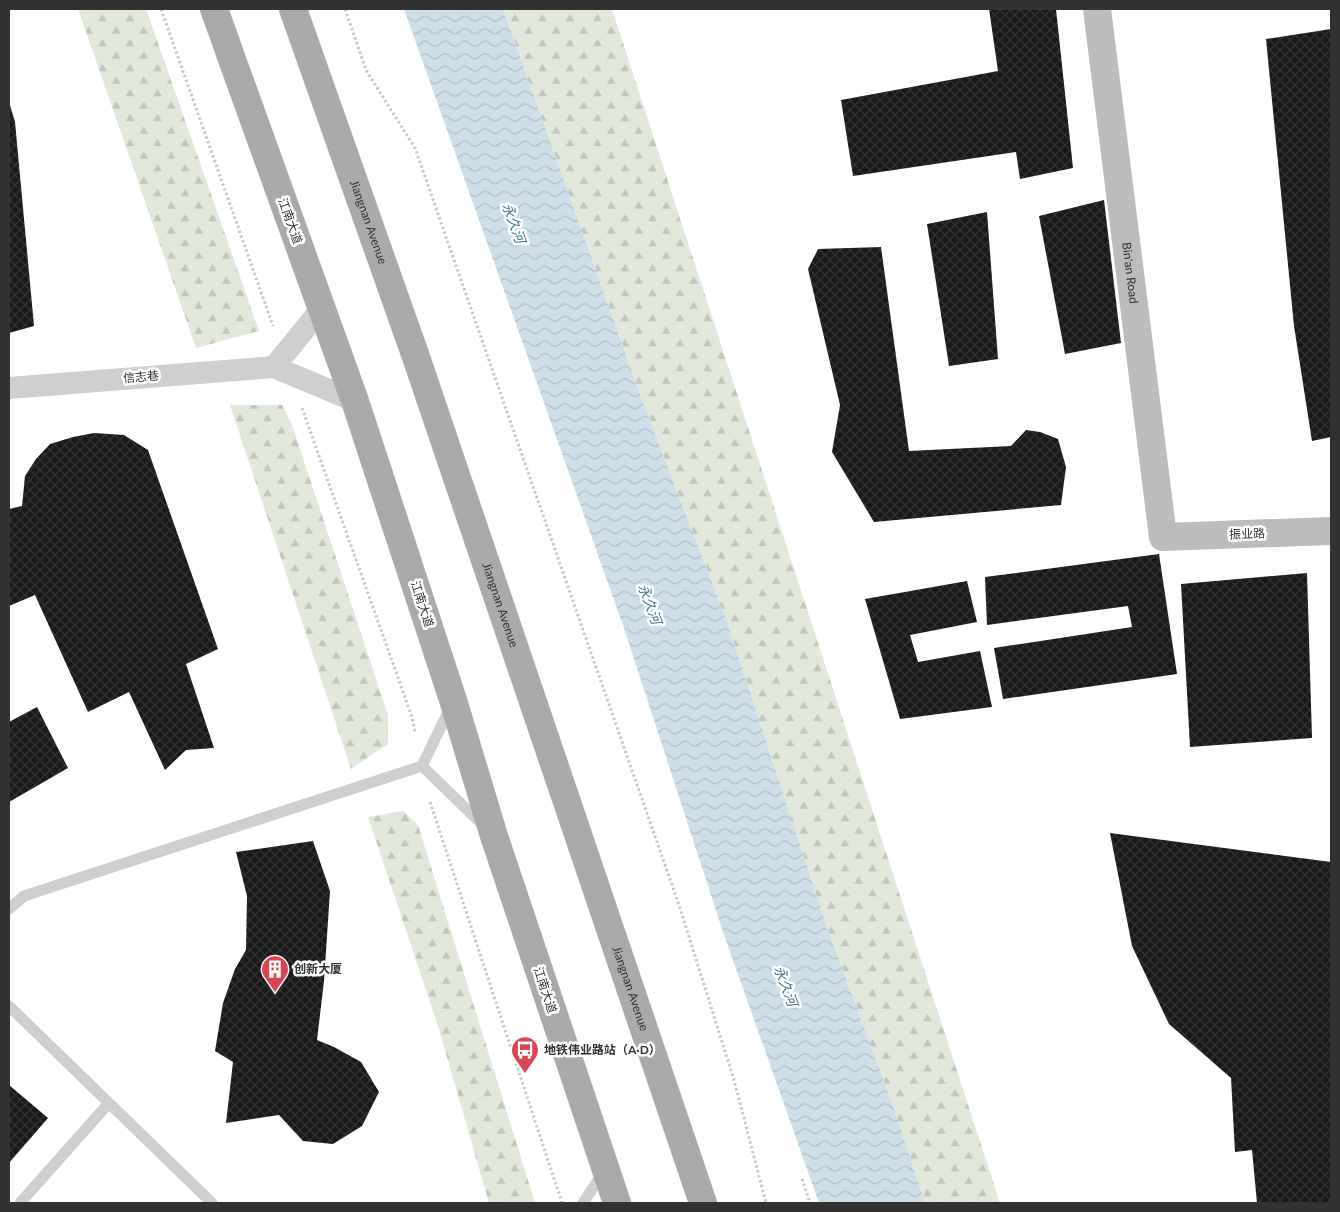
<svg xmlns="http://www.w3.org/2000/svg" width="1340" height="1212" font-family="Lato,'Noto Sans SC',sans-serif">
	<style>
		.forest { fill: url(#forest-firs) }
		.water { fill: url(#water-waves) }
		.building { fill: url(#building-cross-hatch) }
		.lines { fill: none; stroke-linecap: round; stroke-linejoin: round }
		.path { stroke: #c9c9c9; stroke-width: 3; stroke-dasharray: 2.5 2.5; stroke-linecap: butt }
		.lane { stroke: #cfcfcf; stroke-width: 11 }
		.street { stroke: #cfcfcf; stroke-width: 22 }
		.secondary { stroke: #bcbcbc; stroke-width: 28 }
		.primary { stroke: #aaa; stroke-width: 28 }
		.labels { text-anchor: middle; stroke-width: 5; stroke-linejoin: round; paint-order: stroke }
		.street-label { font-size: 12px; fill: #323232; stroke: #fff }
		.poi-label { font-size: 12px; font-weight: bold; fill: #323232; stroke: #fff; text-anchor: start }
		.water-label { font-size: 14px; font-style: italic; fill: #46748f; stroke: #fff }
	</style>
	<defs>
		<pattern id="forest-firs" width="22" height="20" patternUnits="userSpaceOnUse" patternTransform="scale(1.25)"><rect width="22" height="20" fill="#e2e8dc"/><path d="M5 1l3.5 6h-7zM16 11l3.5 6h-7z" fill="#c2c7bd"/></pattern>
		<pattern id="water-waves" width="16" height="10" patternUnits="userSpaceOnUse" patternTransform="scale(1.25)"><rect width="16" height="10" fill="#cedfe9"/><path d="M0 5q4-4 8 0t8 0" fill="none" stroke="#b1c0c8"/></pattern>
		<pattern id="building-cross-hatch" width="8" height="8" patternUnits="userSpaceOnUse" patternTransform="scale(1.25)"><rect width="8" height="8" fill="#191919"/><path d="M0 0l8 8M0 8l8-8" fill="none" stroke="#323232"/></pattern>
	</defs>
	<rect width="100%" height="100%" fill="#fff"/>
	<g class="forest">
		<path d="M 78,9 L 146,9 L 259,331 L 196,348 Z"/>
		<path d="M 503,9 L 612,9 L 1000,1203 L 925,1203 L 895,1111 L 828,930 L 726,619 L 641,397 Z"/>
		<path d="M 230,405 L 282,405 L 292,425 L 388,715 L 388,744 L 351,769 Z"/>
		<path d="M 403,811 L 418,825 L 535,1203 L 489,1203 L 439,1029 L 368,817 Z"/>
	</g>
	<path class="water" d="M 404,9 L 503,9 L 641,397 L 726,619 L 828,930 L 895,1111 L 925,1203 L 819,1203 L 723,932 L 624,628 Z"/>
	<g class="building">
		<path d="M 989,9 L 1056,9 L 1073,168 L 1020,179 L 1016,152 L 853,176 L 841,100 L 998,71 Z"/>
		<path d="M 1331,29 L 1331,437 L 1312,441 L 1294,326 L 1266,39 Z"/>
		<path d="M 9,102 L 15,122 L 34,326 L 9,333 Z"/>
		<path d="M 1104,200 L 1121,343 L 1065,354 L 1039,216 Z"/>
		<path d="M 987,212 L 998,359 L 949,366 L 927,224 Z"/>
		<path d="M 881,247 L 909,451 L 1011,446 L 1026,430 L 1040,432 L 1058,439 L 1066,467 L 1061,505 L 874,522 L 832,452 L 840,405 L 808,269 L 818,249 Z"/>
		<path d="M 94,433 L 124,435 L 148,450 L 218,649 L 186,664 L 214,748 L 186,750 L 165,770 L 129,692 L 88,712 L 35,595 L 9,606 L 9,509 L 22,506 L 25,476 L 36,459 L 50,444 L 73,437 Z"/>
		<path d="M 1159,554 L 1177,674 L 1003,699 L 994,648 L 1132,627 L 1128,606 L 987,625 L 985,577 Z"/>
		<path d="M 1307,573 L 1312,738 L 1190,747 L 1181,584 Z"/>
		<path d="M 967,581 L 977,622 L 910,635 L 918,662 L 980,651 L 992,707 L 900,719 L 865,599 Z"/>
		<path d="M 37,707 L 68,768 L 9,802 L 9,722 Z"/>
		<path d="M 1110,833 L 1331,862 L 1331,1203 L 1257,1203 L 1252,1150 L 1235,1152 L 1231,1078 L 1169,1024 L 1132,946 Z"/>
		<path d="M 313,841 L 330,891 L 324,981 L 317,1040 L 334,1047 L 361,1062 L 379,1092 L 362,1126 L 333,1144 L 303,1141 L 279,1115 L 226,1123 L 233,1062 L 215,1051 L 223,1003 L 235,969 L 246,950 L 247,896 L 236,852 Z"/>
		<path d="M 9,1085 L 48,1118 L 9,1163 Z"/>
	</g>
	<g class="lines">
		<g class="path">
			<path d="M 161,9 L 273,326"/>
			<path d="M 345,9 L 366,70 L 415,148 L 679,905 L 734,1080 L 766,1203"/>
			<path d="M 302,408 L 412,717 L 415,732"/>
			<path d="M 430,802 L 562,1203"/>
			<path d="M 802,1179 L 810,1203"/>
		</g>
		<g class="lane">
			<path d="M 422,766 L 483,825"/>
			<path d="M 9,909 L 24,896 L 422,766 L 451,706"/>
			<path d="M 9,1006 L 212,1203"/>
			<path d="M 20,1203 L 109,1103"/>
			<path d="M 583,1203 L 604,1171"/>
		</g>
		<g class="street">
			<path d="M 274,367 L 322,308"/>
			<path d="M 9,388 L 274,367 L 355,401"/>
		</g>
		<path class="secondary" id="s1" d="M 1097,9 L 1163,537 L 1331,531"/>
		<g class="primary">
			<path d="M 214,9 L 355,401 L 453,700 L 494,836 L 617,1203"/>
			<path id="s2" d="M 293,9 L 416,357 L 703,1203"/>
		</g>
	</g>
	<defs>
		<g id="building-pin" transform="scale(1.4375)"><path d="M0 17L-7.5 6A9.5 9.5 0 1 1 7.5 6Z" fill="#d84654" stroke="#fff"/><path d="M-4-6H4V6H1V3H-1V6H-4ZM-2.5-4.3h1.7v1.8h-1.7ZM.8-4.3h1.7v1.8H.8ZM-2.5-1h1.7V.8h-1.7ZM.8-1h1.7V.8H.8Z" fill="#fff"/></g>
		<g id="bus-pin" transform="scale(1.4375)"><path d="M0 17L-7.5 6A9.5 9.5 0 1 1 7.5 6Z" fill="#d84654" stroke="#fff"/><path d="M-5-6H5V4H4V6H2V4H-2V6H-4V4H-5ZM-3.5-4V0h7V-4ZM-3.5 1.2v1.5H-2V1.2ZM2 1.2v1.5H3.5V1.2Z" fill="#fff"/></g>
	</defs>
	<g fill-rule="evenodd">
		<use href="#building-pin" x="275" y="969"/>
		<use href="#bus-pin" x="525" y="1050"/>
	</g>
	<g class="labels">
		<g class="street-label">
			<text transform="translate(290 221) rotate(70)" y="4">江南大道</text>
			<text dy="4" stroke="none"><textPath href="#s2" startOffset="226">Jiangnan Avenue</textPath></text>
			<text dy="4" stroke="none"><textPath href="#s1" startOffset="266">Bin'an Road</textPath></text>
			<text transform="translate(141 377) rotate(-5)" y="4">信志巷</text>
			<text transform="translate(1247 534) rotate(-2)" y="4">振业路</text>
			<text transform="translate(422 604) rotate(72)" y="4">江南大道</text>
			<text dy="4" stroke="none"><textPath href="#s2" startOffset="631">Jiangnan Avenue</textPath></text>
			<text dy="4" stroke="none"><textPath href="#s2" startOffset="1036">Jiangnan Avenue</textPath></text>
			<text transform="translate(545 990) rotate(72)" y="4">江南大道</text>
		</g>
		<g class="poi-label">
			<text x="294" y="973">创新大厦</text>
			<text x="544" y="1054">地铁伟业路站（A·D）</text>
		</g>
		<g class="water-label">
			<text transform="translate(514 223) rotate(70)" y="5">永久河</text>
			<text transform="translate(650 604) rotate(70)" y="5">永久河</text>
			<text transform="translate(786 986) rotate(70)" y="5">永久河</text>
		</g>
	</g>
	<rect width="1340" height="1212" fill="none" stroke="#323232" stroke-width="20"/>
</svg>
